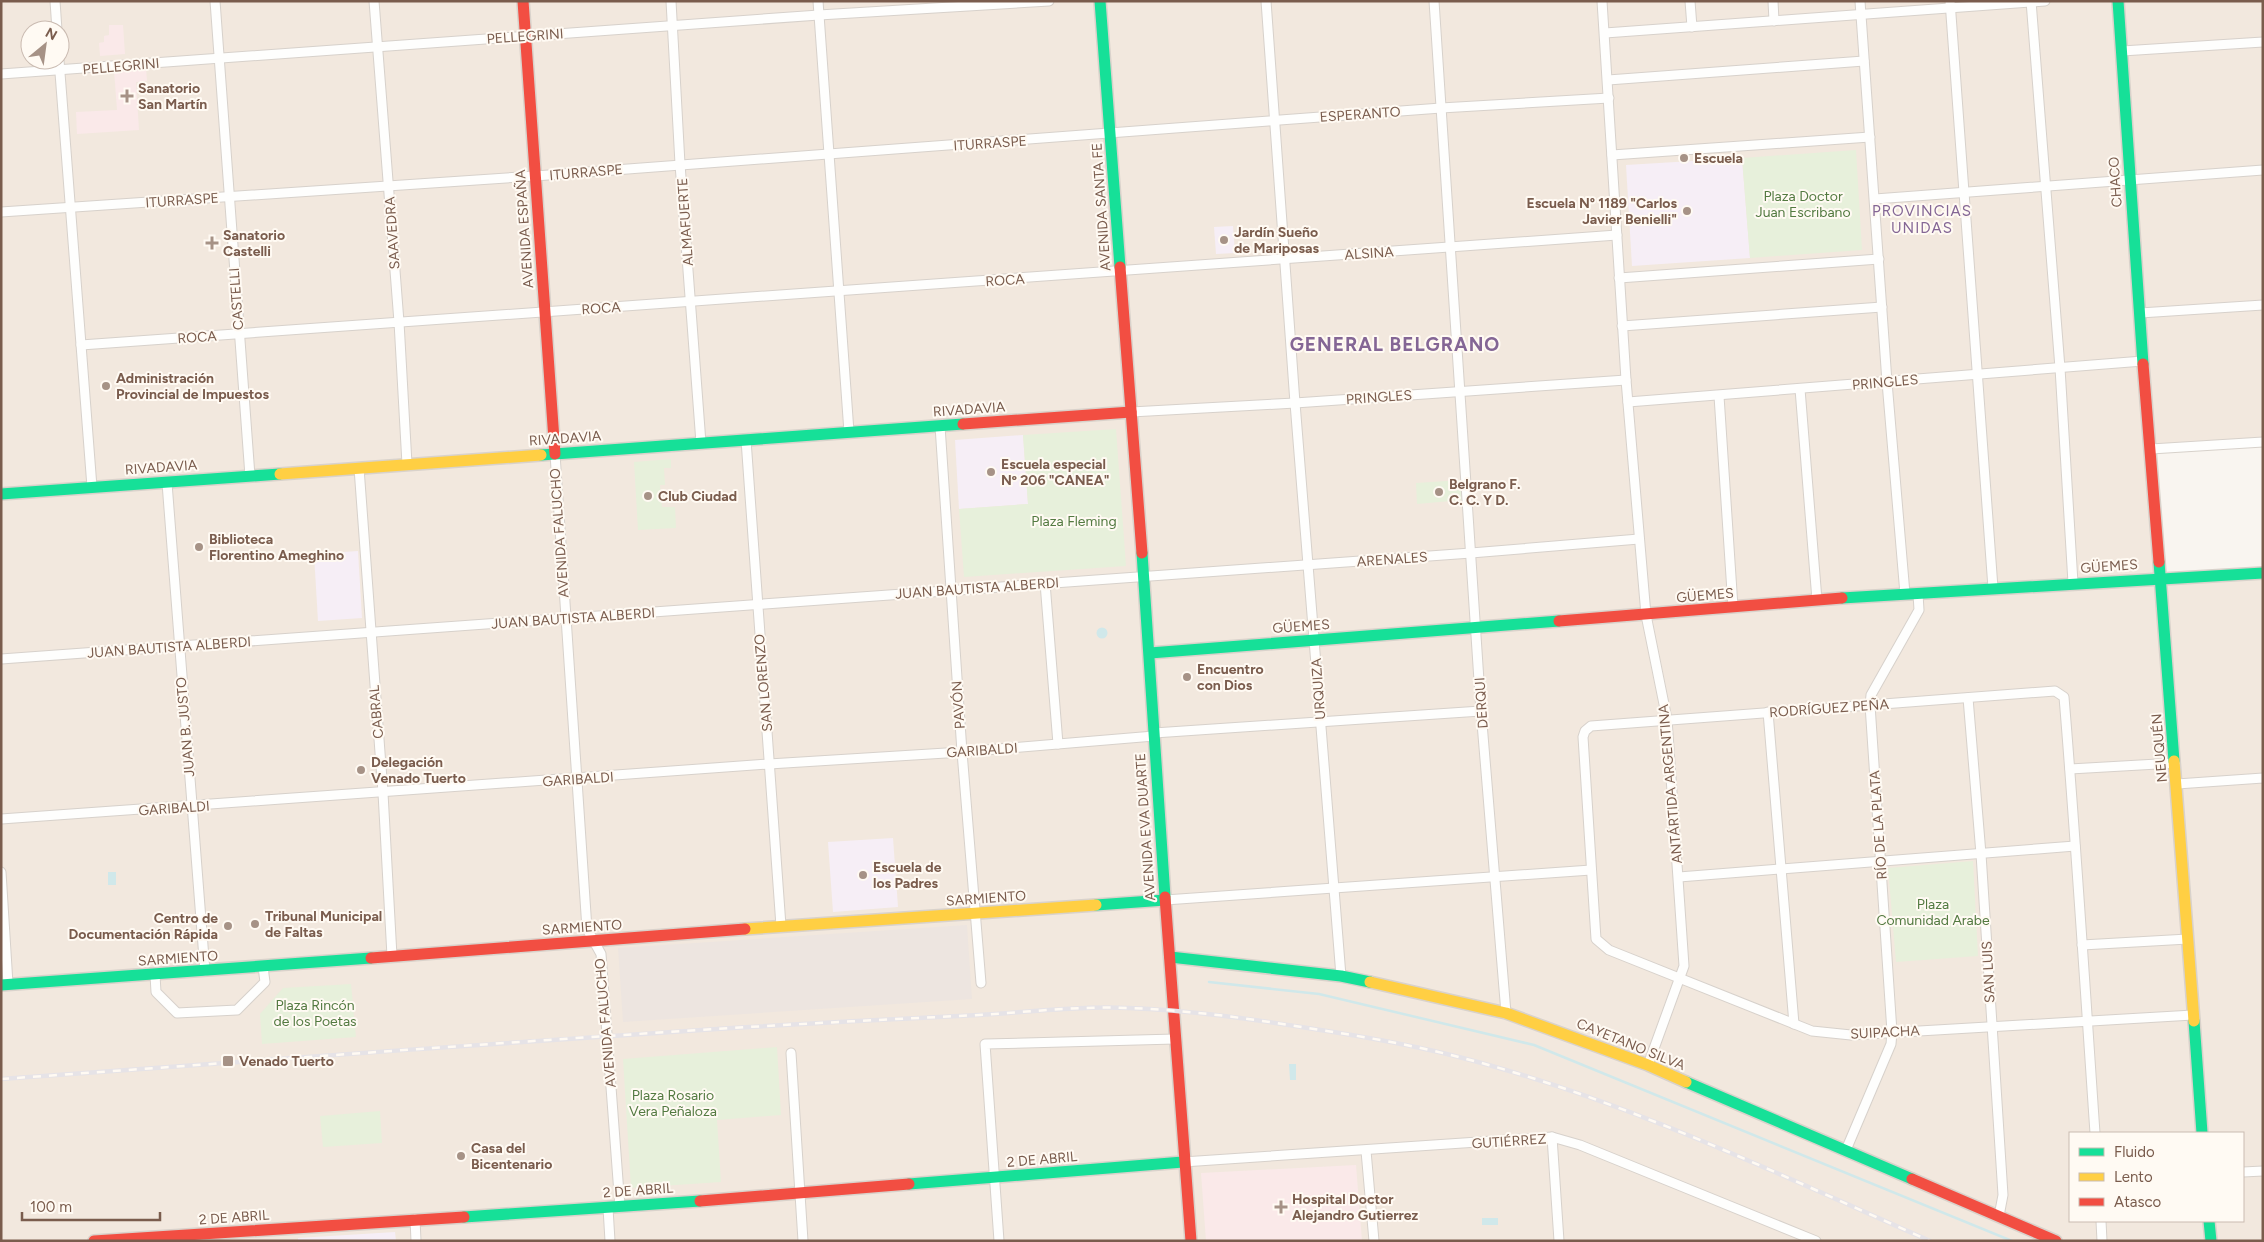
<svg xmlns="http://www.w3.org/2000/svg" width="2264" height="1242" font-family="Figtree,sans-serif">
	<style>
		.residential { fill: #f2e8de; fill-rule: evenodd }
		.industrial { fill: #ede5e0 }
		.education { fill: #f6eef6 }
		.medical { fill: #fae9e9 }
		.green { fill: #e7f0db }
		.water { fill: #d0e8ea }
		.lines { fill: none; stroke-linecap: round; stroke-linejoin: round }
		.stream { stroke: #d0e8ea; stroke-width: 2.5 }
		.street-casing { stroke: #d7d1cb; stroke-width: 11 }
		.fast-casing { stroke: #d9d2cb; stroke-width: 14 }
		.slow-casing { stroke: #d9d2cb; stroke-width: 14 }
		.jam-casing { stroke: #d9d2cb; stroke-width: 14 }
		.street { stroke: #fefefd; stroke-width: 9 }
		.fast { stroke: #16e098; stroke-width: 11 }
		.slow { stroke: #ffcf43; stroke-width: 11 }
		.jam { stroke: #f24e42; stroke-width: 11 }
		.rail-casing { stroke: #e6e3e7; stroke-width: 4.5 }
		.rail { stroke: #fffaf3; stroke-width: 2.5; stroke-dasharray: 8; stroke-linecap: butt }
		.poi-dot { fill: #a69286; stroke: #fffaf3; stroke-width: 2 }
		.labels { text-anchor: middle; stroke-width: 4; stroke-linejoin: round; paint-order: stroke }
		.street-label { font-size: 14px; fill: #7a5c4d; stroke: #fffaf3 }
		.poi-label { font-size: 14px; font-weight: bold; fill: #7a5c4d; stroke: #fffaf3; text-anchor: start }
		.park-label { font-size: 14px; fill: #537a41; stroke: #fffaf3 }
		.neighbourhood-label { font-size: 15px; letter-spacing: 1px; fill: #846695; stroke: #fffaf3 }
		.district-label { font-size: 19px; font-weight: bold; letter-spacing: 1px; fill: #846695; stroke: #fffaf3 }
	</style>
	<rect width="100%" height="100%" fill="#f9f5f0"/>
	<path class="residential" d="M 1,1 L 2263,1 L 2263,442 L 2152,449 L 2161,577 L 2263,573 L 2263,1241 L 1,1241 ZM 30,30 L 60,30 L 60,60 L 30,60 ZM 2070,1133 L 2243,1133 L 2243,1221 L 2070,1221 Z"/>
	<path class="industrial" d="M 967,925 L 972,999 L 623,1022 L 618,948 Z"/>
	<g class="education">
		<path d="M 1742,158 L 1750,258 L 1632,266 L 1626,165 Z"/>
		<path d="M 1233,226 L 1235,253 L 1216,254 L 1214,227 Z"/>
		<path d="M 1023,435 L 1028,504 L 959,509 L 955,440 Z"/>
		<path d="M 358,551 L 362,618 L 318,621 L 314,554 Z"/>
		<path d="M 893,838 L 898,907 L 833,912 L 828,842 Z"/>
		<path d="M 395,1232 L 396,1241 L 298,1241 L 298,1238 Z"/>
	</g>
	<g class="medical">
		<path d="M 109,25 L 123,25 L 125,54 L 100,56 L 99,43 L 104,42 L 104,36 L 109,35 Z"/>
		<path d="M 146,68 L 147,81 L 136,82 L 139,130 L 77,134 L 76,112 L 117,110 L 114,70 Z"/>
		<path d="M 1356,1165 L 1362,1241 L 1206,1241 L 1201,1173 Z"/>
	</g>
	<g class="green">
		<path d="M 1856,150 L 1862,250 L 1750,258 L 1742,158 Z"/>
		<path d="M 1116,429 L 1126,566 L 964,577 L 959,509 L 1028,504 L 1023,435 Z"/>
		<path d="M 671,459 L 671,468 L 664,468 L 665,485 L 660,485 L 662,507 L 675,507 L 676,528 L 638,530 L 634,462 Z"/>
		<path d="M 1461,480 L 1462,500 L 1417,504 L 1416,483 Z"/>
		<path d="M 1973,861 L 1978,956 L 1896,962 L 1888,868 Z"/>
		<path d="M 351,984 L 356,1037 L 262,1044 L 260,1014 L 283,988 Z"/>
		<path d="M 777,1047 L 781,1115 L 717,1120 L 721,1182 L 631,1188 L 623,1059 Z"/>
		<path d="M 380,1111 L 382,1143 L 323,1147 L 320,1116 Z"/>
	</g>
	<g class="water">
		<circle cx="1102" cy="633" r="5.5"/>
		<rect x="108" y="872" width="8" height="13"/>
		<path d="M 1289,1064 L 1296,1064 L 1296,1080 L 1290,1080 Z"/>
		<path d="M 1498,1218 L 1498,1225 L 1482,1225 L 1482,1218 Z"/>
	</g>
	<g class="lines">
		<path class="stream" d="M 1209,982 L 1319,994 L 1534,1045 L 2012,1241"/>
		<g class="street-casing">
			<g id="street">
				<path d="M 55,1 L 57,30"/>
				<path d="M 215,1 L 250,476"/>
				<path d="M 374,1 L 399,322 L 407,464"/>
				<path d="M 671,1 L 680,164 L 701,443"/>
				<path d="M 818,1 L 849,432"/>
				<path d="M 1266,1 L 1295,403 L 1341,976"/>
				<path d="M 1434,1 L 1481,711 L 1506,1013"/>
				<path d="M 1602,1 L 1626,380 L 1646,615 L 1667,719 L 1684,966 L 1648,1065"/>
				<path d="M 1690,1 L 1692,27"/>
				<path d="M 1773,1 L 1774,21"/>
				<path d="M 1860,1 L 1887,382 L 1905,594"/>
				<path d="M 1950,1 L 1993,588"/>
				<path d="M 2031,1 L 2060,368 L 2073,583"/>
				<path d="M 1605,33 L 2045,1"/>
				<path d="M 2122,51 L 2263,42"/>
				<path d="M 59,60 L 92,487"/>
				<path d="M 1,74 L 819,15 L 1049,1"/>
				<path d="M 1608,80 L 1864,61"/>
				<path d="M 1612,155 L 1870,137"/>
				<path d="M 1875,199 L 2263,170"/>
				<path d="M 1,212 L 535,176 L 1441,108 L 1609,98"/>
				<path d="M 1619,278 L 1879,259"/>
				<path d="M 2140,313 L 2263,305"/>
				<path d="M 1622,326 L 1882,307"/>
				<path d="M 81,345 L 1617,235"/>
				<path d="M 1800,389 L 1817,600"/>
				<path d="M 1719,396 L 1733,607"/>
				<path d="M 1628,402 L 2143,361"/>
				<path d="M 1131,412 L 1295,403 L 1626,380"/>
				<path d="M 940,426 L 962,752 L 981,983"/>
				<path d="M 746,440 L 781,926"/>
				<path d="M 2151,449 L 2263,442"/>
				<path d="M 555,454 L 587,929 L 601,954 L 620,1207"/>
				<path d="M 359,468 L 383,793 L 392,956"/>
				<path d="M 167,483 L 205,971"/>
				<path d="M 1045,583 L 1058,744"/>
				<path d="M 1,659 L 1471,553 L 1639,539"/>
				<path d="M 1968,698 L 1981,854 L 2003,1195 L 1999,1216"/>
				<path d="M 1768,712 L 1794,1024"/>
				<path d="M 1154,733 L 1481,711"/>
				<path d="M 2070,769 L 2175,763"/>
				<path d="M 2177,784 L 2263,778"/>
				<path d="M 1,819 L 769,764 L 962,752 L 1154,736"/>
				<path d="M 1,872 L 8,984"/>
				<path d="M 1679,877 L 2075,846"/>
				<path d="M 1165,900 L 1591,870"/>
				<path d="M 2082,945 L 2188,939"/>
				<path d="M 155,975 L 156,992 L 177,1013 L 237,1010 L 265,982 L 263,967"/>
				<path d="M 791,1053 L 803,1241"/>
				<path d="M 2095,1133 C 2085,988 2076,842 2064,697 L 2055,691 L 1591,726 L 1585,731 L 1583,737 L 1596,939 L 1609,950 L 1812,1031 L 1851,1035 L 2193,1015"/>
				<path d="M 1552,1137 L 1559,1241"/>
				<path d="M 1846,1150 L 1891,1044 L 1892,1032 L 1870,705 L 1871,695 L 1919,610 L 1918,594"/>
				<path d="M 1366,1151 L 1374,1241"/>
				<path d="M 1183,1162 L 1552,1137 L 1580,1145 L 1816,1241"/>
				<path d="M 2243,1172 L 2263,1171"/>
				<path d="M 608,1208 L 610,1241"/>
				<path d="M 415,1219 L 416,1241"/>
				<path d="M 2101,1221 L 2102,1241"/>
				<path d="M 999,1241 L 985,1044 L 1175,1039"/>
			</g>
		</g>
		<g class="fast-casing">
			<g id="fast">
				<path d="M 1100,1 L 1120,267"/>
				<path d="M 2118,1 L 2143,364"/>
				<path d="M 541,455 L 963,424"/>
				<path d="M 1,494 L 280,474"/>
				<path d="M 1142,553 L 1165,897"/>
				<path d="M 2159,562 L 2174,761"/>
				<path d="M 1842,598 L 2263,573"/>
				<path d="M 1150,653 L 1559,621"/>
				<path d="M 1096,905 L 1165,900"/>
				<path d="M 1170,957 L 1341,976 L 1370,982"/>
				<path d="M 1,985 L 371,958"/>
				<path d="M 2194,1021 L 2202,1133"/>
				<path d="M 1686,1082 L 1912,1179"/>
				<path d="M 909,1184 L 1183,1162"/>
				<path d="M 464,1217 L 700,1201"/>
				<path d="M 2209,1221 L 2211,1241"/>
			</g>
		</g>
		<g class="slow-casing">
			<g id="slow">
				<path d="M 280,474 L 541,455"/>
				<path d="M 2174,761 L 2194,1021"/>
				<path d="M 745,929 L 1096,905"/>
				<path d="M 1370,982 L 1506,1013 L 1648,1065 L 1686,1082"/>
			</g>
		</g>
		<g class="jam-casing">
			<g id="jam">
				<path d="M 523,1 L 555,454"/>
				<path d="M 1120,267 L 1142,553"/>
				<path d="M 2143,364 L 2159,562"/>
				<path d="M 963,424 L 1131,412"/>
				<path d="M 1559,621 L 1842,598"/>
				<path d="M 1165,897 L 1191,1241"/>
				<path d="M 371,958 L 745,929"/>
				<path d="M 1912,1179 L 2056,1241"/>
				<path d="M 700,1201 L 909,1184"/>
				<path d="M 94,1241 L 464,1217"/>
			</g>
		</g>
		<use href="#street" class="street"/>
		<use href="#fast" class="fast"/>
		<use href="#slow" class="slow"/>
		<use href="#jam" class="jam"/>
		<g class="rail-casing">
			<path id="rail" d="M 1,1079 C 245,1062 488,1043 732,1028 C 814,1023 897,1019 979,1015 C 1029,1012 1078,1006 1128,1008 C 1190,1010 1253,1019 1314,1029 C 1360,1036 1406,1044 1451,1055 C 1616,1096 1774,1172 1930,1241"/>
		</g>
		<use href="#rail" class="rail"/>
	</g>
	<g class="poi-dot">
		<path d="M124.5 88.5h5v5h5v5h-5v5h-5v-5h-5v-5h5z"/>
		<circle cx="1684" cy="158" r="5"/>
		<circle cx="1687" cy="211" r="5"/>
		<circle cx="1224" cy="240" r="5"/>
		<path d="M209.5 235.5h5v5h5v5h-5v5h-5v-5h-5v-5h5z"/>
		<circle cx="106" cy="386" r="5"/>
		<circle cx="991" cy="472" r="5"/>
		<circle cx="1439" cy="492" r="5"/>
		<circle cx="648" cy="496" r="5"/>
		<circle cx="199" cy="547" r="5"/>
		<circle cx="1187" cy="677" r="5"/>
		<circle cx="361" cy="770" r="5"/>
		<circle cx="863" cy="875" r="5"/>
		<circle cx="255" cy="924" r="5"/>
		<circle cx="228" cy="926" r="5"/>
		<rect x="222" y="1055" width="12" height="12" rx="2.5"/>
		<circle cx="461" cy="1156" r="5"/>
		<path d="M1278.5 1199.5h5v5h5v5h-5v5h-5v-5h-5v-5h5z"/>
	</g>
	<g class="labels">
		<g class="street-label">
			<text transform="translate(525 36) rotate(-4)" y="5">PELLEGRINI</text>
			<text transform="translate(121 66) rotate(-5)" y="5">PELLEGRINI</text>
			<text transform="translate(1360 114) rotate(-4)" y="5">ESPERANTO</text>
			<text transform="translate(990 143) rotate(-4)" y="5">ITURRASPE</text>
			<text transform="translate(586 172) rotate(-5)" y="5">ITURRASPE</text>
			<text transform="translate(2115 182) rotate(-94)" y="5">CHACO</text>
			<text transform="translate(182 200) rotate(-4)" y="5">ITURRASPE</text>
			<text transform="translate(1101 207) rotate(-94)" y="5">AVENIDA SANTA FE</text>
			<text transform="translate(685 222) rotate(-94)" y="5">ALMAFUERTE</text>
			<text transform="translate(524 229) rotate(-94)" y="5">AVENIDA ESPAÑA</text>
			<text transform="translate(392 233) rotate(-94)" y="5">SAAVEDRA</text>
			<text transform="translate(1369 253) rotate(-4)" y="5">ALSINA</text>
			<text transform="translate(1005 280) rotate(-4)" y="5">ROCA</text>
			<text transform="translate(236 299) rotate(-94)" y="5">CASTELLI</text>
			<text transform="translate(601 308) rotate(-4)" y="5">ROCA</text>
			<text transform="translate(197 337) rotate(-4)" y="5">ROCA</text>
			<text transform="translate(1885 382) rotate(-5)" y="5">PRINGLES</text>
			<text transform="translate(1379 397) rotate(-4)" y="5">PRINGLES</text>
			<text transform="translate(969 409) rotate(-4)" y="5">RIVADAVIA</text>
			<text transform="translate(565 438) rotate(-4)" y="5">RIVADAVIA</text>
			<text transform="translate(161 467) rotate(-4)" y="5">RIVADAVIA</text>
			<text transform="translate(559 533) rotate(-94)" y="5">AVENIDA FALUCHO</text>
			<text transform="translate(1392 559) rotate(-4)" y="5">ARENALES</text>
			<text transform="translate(2109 566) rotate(-4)" y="5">GÜEMES</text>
			<text transform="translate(977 588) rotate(-4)" y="5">JUAN BAUTISTA ALBERDI</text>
			<text transform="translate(1705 595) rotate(-5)" y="5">GÜEMES</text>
			<text transform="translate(573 618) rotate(-4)" y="5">JUAN BAUTISTA ALBERDI</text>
			<text transform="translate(1301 626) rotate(-4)" y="5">GÜEMES</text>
			<text transform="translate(169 647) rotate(-4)" y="5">JUAN BAUTISTA ALBERDI</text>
			<text transform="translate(763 683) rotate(-95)" y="5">SAN LORENZO</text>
			<text transform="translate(1318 689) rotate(-94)" y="5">URQUIZA</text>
			<text transform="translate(1481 703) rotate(-94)" y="5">DERQUI</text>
			<text transform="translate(958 705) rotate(-94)" y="5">PAVÓN</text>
			<text transform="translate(1829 708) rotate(-4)" y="5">RODRÍGUEZ PEÑA</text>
			<text transform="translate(376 712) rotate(-95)" y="5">CABRAL</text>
			<text transform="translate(185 727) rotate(-95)" y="5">JUAN B. JUSTO</text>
			<text transform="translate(2159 748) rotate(-95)" y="5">NEUQUÉN</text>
			<text transform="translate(982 750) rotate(-4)" y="5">GARIBALDI</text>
			<text transform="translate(578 779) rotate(-4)" y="5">GARIBALDI</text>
			<text transform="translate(1670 784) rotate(-95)" y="5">ANTÁRTIDA ARGENTINA</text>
			<text transform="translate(174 808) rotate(-4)" y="5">GARIBALDI</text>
			<text transform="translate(1878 825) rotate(-94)" y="5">RÍO DE LA PLATA</text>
			<text transform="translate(1145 827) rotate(-94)" y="5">AVENIDA EVA DUARTE</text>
			<text transform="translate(986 898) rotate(-4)" y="5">SARMIENTO</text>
			<text transform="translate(582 927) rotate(-4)" y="5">SARMIENTO</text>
			<text transform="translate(178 958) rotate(-4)" y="5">SARMIENTO</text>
			<text transform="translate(1988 972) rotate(-93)" y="5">SAN LUIS</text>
			<text transform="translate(605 1023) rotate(-95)" y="5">AVENIDA FALUCHO</text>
			<text transform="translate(1885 1032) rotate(-3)" y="5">SUIPACHA</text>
			<text transform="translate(1631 1044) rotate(22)" y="5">CAYETANO SILVA</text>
			<text transform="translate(1509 1141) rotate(-4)" y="5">GUTIÉRREZ</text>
			<text transform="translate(1042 1159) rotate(-5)" y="5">2 DE ABRIL</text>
			<text transform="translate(638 1190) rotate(-4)" y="5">2 DE ABRIL</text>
			<text transform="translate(234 1217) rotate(-4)" y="5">2 DE ABRIL</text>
		</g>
		<g class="poi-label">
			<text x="138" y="93">Sanatorio<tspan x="138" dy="16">San Martín</tspan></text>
			<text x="1694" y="163">Escuela</text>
			<text x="1677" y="208" text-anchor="end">Escuela N° 1189 "Carlos<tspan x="1677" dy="16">Javier Benielli"</tspan></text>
			<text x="1234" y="237">Jardín Sueño<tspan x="1234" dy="16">de Mariposas</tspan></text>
			<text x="223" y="240">Sanatorio<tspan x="223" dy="16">Castelli</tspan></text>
			<text x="116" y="383">Administración<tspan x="116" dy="16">Provincial de Impuestos</tspan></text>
			<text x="1001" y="469">Escuela especial<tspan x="1001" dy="16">Nº 206 "CANEA"</tspan></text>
			<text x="1449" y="489">Belgrano F.<tspan x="1449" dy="16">C. C. Y D.</tspan></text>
			<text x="658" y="501">Club Ciudad</text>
			<text x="209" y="544">Biblioteca<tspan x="209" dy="16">Florentino Ameghino</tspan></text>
			<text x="1197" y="674">Encuentro<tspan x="1197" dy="16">con Dios</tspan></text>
			<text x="371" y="767">Delegación<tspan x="371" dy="16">Venado Tuerto</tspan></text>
			<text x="873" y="872">Escuela de<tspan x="873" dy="16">los Padres</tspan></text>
			<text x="265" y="921">Tribunal Municipal<tspan x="265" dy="16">de Faltas</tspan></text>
			<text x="218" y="923" text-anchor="end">Centro de<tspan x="218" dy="16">Documentación Rápida</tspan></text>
			<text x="239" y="1066">Venado Tuerto</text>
			<text x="471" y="1153">Casa del<tspan x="471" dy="16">Bicentenario</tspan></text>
			<text x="1292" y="1204">Hospital Doctor<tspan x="1292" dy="16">Alejandro Gutierrez</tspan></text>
		</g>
		<g class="park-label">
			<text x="1803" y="201">Plaza Doctor<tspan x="1803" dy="16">Juan Escribano</tspan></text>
			<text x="1074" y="526">Plaza Fleming</text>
			<text x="1933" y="909">Plaza<tspan x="1933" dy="16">Comunidad Arabe</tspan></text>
			<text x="315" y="1010">Plaza Rincón<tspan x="315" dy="16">de los Poetas</tspan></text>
			<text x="673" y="1100">Plaza Rosario<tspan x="673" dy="16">Vera Peñaloza</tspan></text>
		</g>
		<g class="neighbourhood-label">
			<text x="1922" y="216">PROVINCIAS<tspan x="1922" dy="17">UNIDAS</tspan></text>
		</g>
		<g class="district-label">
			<text x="1395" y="351">GENERAL BELGRANO</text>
		</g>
	</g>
	<rect width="2264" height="1242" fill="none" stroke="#7a5c4d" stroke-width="5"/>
	<rect x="2069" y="1132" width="175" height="90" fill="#fffaf3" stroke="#cabbb1"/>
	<rect x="2079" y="1148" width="25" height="8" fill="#16e098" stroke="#cabbb1"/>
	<text x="2114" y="1157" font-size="15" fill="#7a5c4d">Fluido</text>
	<rect x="2079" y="1173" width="25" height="8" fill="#ffcf43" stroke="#cabbb1"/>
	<text x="2114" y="1182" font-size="15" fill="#7a5c4d">Lento</text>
	<rect x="2079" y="1198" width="25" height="8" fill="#f24e42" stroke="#cabbb1"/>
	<text x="2114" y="1207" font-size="15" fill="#7a5c4d">Atasco</text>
	<g transform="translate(45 45) rotate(29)"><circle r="24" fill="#fffaf3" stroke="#cabbb1"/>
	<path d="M0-4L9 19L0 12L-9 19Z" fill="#a69286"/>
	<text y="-8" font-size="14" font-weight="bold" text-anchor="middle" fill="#7a5c4d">N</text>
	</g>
	<path d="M22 1212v8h138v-8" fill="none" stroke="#7a5c4d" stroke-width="2.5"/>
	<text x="30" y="1212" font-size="15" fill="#7a5c4d" stroke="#fffaf3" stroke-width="4" paint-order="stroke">100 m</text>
</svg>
